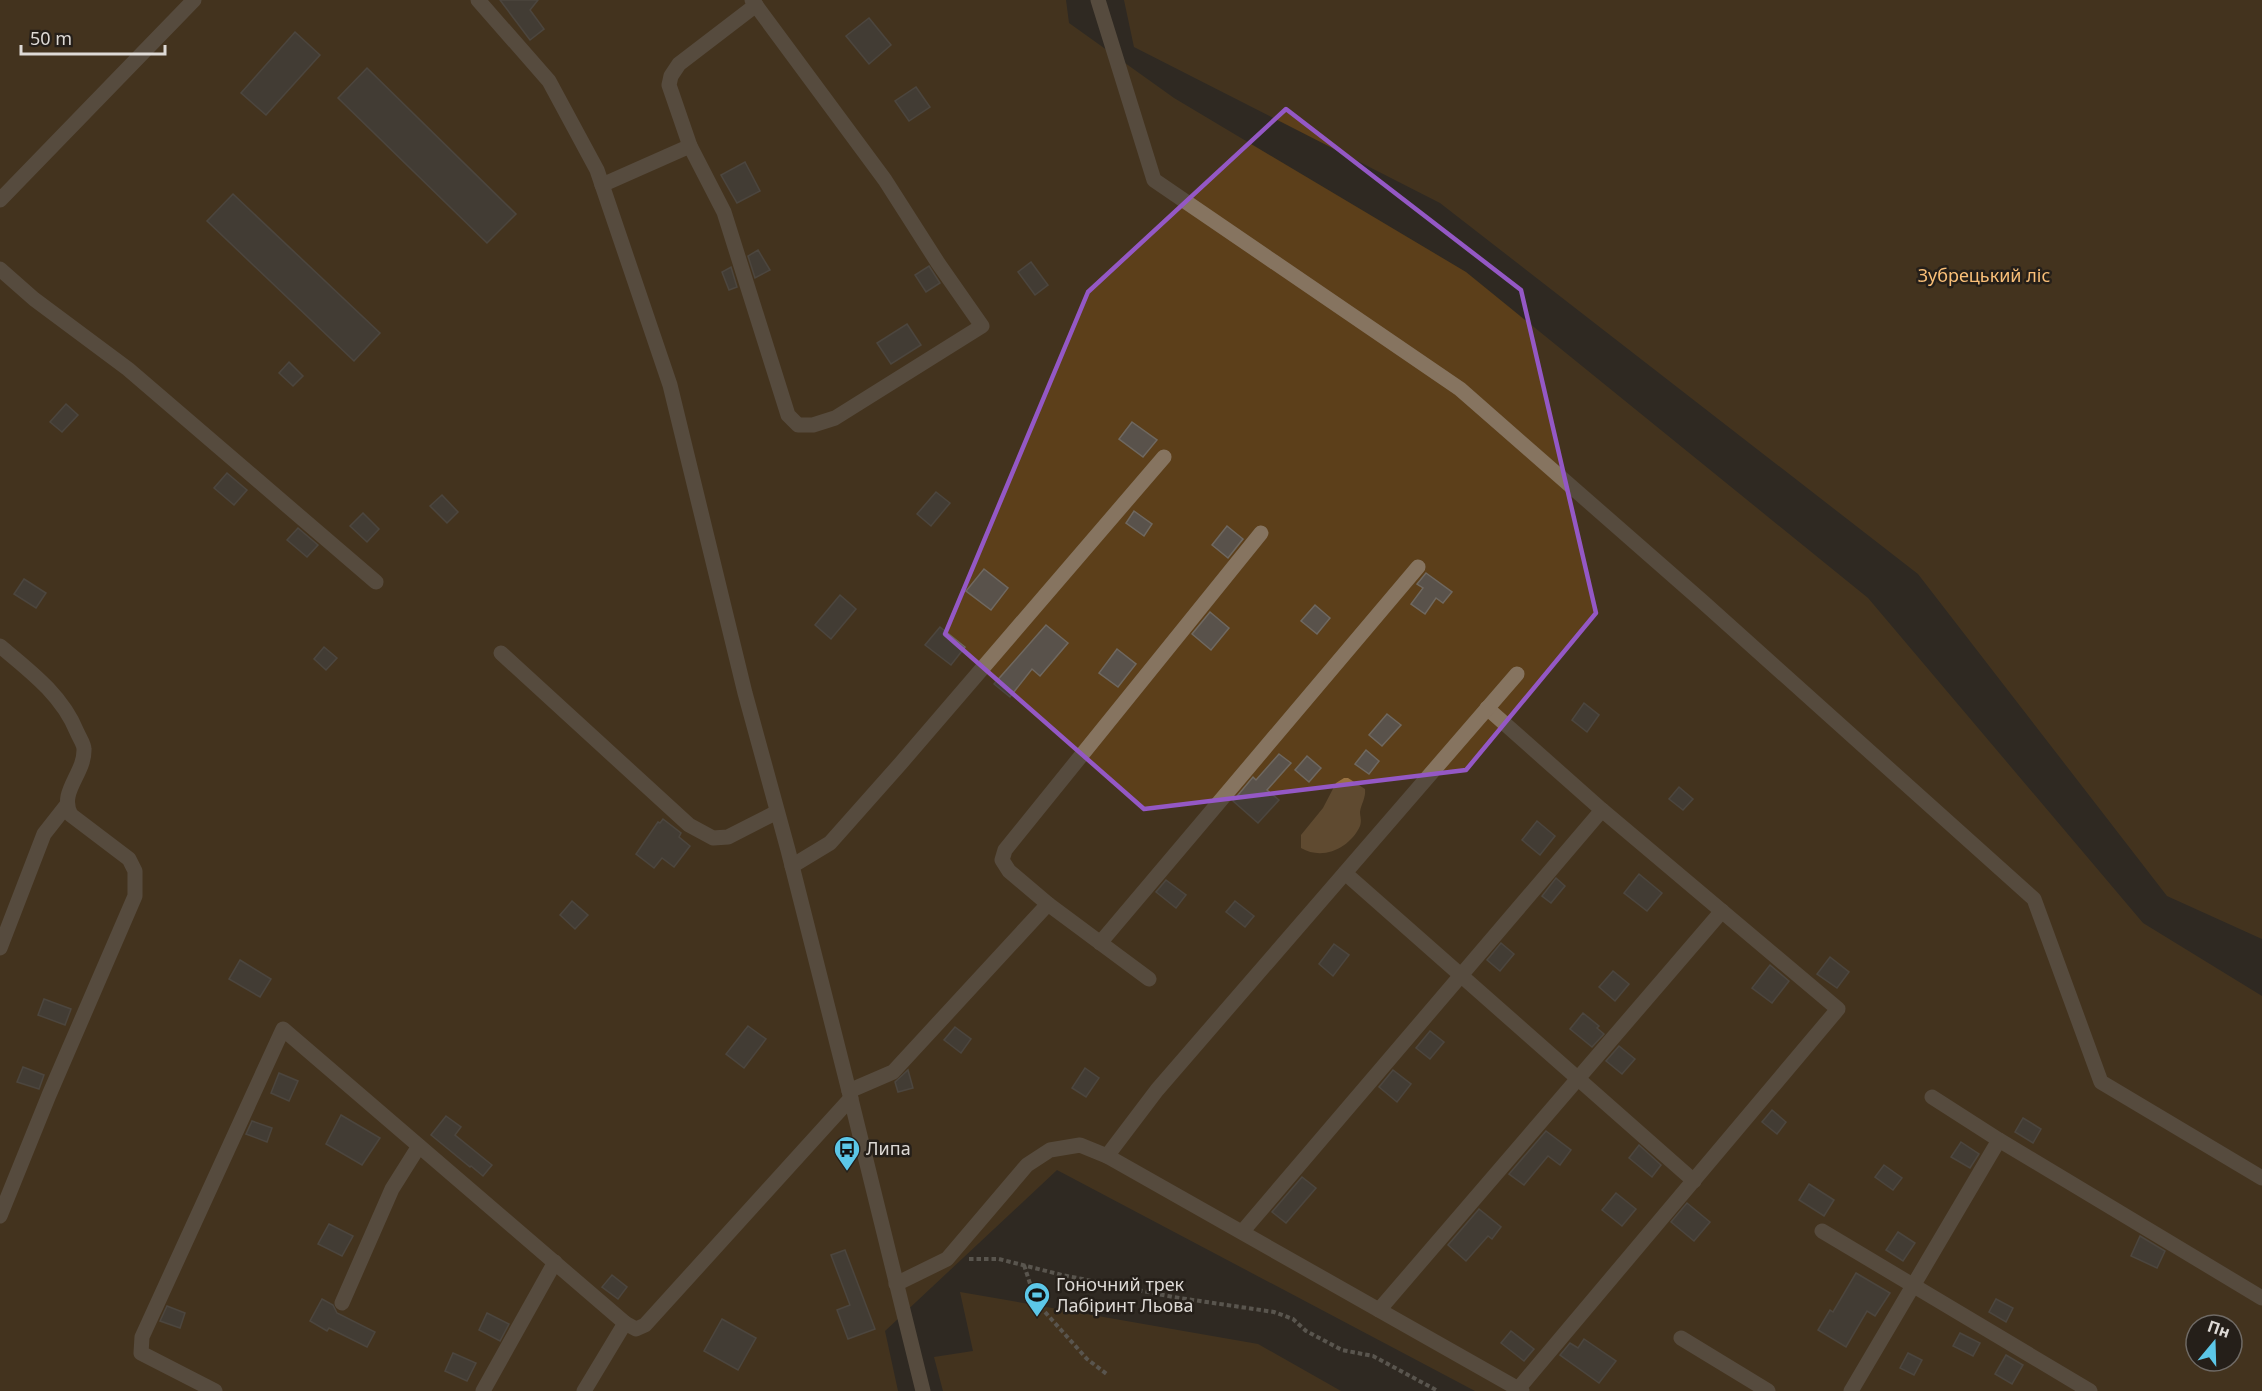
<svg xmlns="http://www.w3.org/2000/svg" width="2262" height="1391" font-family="'Noto Sans',sans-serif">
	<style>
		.green { fill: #5c3f1a; fill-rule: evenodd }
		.water { fill: #997242 }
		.building { fill: #59524b; stroke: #6f6860; stroke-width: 1.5 }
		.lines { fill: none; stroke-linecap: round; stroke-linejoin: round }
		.path { stroke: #8d8983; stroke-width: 4; stroke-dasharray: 4.5 3; stroke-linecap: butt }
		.minor { stroke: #867460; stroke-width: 15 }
		.marked { fill: none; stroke: #9458c5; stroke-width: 4.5; stroke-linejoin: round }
		.labels { text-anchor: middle; stroke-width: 5; stroke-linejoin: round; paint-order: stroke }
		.park-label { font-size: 18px; fill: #f9bf78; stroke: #251f19 }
		.poi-label { font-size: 18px; fill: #dedad6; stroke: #251f19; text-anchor: start }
	</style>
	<rect width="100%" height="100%" fill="#2f2922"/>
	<g class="green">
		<path d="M 0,0 L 1066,0 L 1069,23 L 1174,98 L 1466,272 L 1868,598 L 2143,923 L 2262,996 L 2262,1391 L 1475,1391 L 1057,1170 L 885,1331 L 898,1391 L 0,1391 ZM 2196,1325 L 2232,1325 L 2232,1361 L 2196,1361 Z"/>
		<path d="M 1124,0 L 2262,0 L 2262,939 L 2167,896 L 1918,574 L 1440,203 L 1134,47 Z"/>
		<path d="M 960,1292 L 1258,1344 L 1341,1391 L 943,1391 L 934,1357 L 973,1351 Z"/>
	</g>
	<path class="water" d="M 1344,778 L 1348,778 L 1365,789 C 1366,798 1361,804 1360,812 C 1360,817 1362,820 1360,826 C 1350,848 1323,861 1301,848 L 1301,835 L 1323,808 L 1336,783 Z"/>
	<g class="building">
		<path d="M 500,0 L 538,0 L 530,10 L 544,29 L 530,40 Z"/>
		<path d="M 869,18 L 891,45 L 869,64 L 846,36 Z"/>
		<path d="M 295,32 L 320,55 L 266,115 L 241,93 Z"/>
		<path d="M 367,68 L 516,214 L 487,243 L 338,98 Z"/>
		<path d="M 916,87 L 930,107 L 909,121 L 895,101 Z"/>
		<path d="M 745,162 L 760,191 L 737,203 L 721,175 Z"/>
		<path d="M 233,194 L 380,333 L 354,361 L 207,221 Z"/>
		<path d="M 758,250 L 770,270 L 755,278 L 748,256 Z"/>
		<path d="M 1031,262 L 1048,285 L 1035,295 L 1018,272 Z"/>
		<path d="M 929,266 L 940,283 L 926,292 L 915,275 Z"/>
		<path d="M 731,267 L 737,287 L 729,290 L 722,272 Z"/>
		<path d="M 907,324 L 921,345 L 891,364 L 877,343 Z"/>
		<path d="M 289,362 L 303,376 L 293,386 L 279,373 Z"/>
		<path d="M 66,404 L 78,415 L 62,432 L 50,422 Z"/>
		<path d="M 1132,422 L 1157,440 L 1143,457 L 1119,439 Z"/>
		<path d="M 227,473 L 247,490 L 234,505 L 214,488 Z"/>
		<path d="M 936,492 L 950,503 L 931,526 L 917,514 Z"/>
		<path d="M 442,495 L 458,512 L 447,523 L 430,506 Z"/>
		<path d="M 1134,511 L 1152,524 L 1144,536 L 1126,523 Z"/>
		<path d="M 363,513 L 379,529 L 367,542 L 350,526 Z"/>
		<path d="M 1227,526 L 1243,539 L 1228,558 L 1212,545 Z"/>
		<path d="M 298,528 L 318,545 L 307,557 L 287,540 Z"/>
		<path d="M 984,569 L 1008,588 L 991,610 L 966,591 Z"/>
		<path d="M 1426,573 L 1452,592 L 1443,603 L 1436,598 L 1425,614 L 1411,604 L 1423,588 L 1417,584 Z"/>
		<path d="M 24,579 L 46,593 L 36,608 L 14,594 Z"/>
		<path d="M 840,595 L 856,609 L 831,639 L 815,625 Z"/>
		<path d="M 1315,605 L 1330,618 L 1317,634 L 1301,621 Z"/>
		<path d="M 1210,612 L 1229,628 L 1211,650 L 1192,634 Z"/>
		<path d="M 1046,625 L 1068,643 L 1040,676 L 1032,669 L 1010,697 L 994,684 Z"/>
		<path d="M 940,627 L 965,647 L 951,665 L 925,645 Z"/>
		<path d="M 324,647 L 337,658 L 326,670 L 314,659 Z"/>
		<path d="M 1117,649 L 1136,664 L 1118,687 L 1099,673 Z"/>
		<path d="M 1584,703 L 1599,715 L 1587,732 L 1572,720 Z"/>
		<path d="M 1387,714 L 1401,725 L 1382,746 L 1369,735 Z"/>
		<path d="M 1366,750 L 1379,761 L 1369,774 L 1355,764 Z"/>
		<path d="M 1279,754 L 1291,763 L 1267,790 L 1279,800 L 1258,823 L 1233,801 L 1253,777 L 1256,780 Z"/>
		<path d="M 1307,756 L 1321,768 L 1309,782 L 1295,770 Z"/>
		<path d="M 1679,787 L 1693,799 L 1683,810 L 1669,799 Z"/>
		<path d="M 663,819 L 681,833 L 679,837 L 690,846 L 674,867 L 662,858 L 654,868 L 636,854 L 658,822 L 660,823 Z"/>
		<path d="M 1537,821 L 1555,836 L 1540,855 L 1522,840 Z"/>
		<path d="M 1639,874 L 1662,893 L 1647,911 L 1624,893 Z"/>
		<path d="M 1556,878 L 1565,886 L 1551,903 L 1542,896 Z"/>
		<path d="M 1166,880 L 1186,895 L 1176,908 L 1156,892 Z"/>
		<path d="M 572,901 L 588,915 L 575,929 L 560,915 Z"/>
		<path d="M 1235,901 L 1254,916 L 1245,927 L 1226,912 Z"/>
		<path d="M 1501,943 L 1514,954 L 1500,971 L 1487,960 Z"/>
		<path d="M 1334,944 L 1349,955 L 1333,976 L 1319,964 Z"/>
		<path d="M 1830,957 L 1849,972 L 1837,988 L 1817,974 Z"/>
		<path d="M 240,960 L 271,979 L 260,997 L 229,979 Z"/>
		<path d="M 1770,965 L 1789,981 L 1772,1003 L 1752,988 Z"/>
		<path d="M 1613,971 L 1629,984 L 1615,1001 L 1599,987 Z"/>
		<path d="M 44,999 L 71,1009 L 65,1025 L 38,1015 Z"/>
		<path d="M 1583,1013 L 1599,1026 L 1597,1028 L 1604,1034 L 1592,1047 L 1570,1029 Z"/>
		<path d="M 748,1026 L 766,1039 L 744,1068 L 726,1054 Z"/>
		<path d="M 955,1027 L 971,1039 L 961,1053 L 944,1040 Z"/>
		<path d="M 1430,1031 L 1444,1042 L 1430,1059 L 1416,1048 Z"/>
		<path d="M 1619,1046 L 1635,1059 L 1622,1074 L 1606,1061 Z"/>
		<path d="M 23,1067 L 44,1075 L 39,1089 L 17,1082 Z"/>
		<path d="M 1085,1068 L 1099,1078 L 1086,1097 L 1072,1088 Z"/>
		<path d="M 908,1070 L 913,1088 L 898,1092 L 895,1082 Z"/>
		<path d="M 1393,1070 L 1411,1084 L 1397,1102 L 1379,1087 Z"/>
		<path d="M 279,1073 L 298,1081 L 289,1101 L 271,1093 Z"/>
		<path d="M 1772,1110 L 1786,1122 L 1777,1134 L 1762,1122 Z"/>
		<path d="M 341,1115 L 380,1138 L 362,1165 L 326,1144 Z"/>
		<path d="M 446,1116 L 461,1127 L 455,1135 L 492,1165 L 483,1176 L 471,1166 L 470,1167 L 431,1135 Z"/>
		<path d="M 2023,1118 L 2041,1129 L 2033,1143 L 2015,1132 Z"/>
		<path d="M 252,1121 L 272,1128 L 267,1142 L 246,1134 Z"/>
		<path d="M 1546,1131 L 1571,1150 L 1560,1165 L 1548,1156 L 1524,1185 L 1509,1174 Z"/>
		<path d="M 1961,1142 L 1979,1154 L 1970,1168 L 1951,1157 Z"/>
		<path d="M 1639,1145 L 1661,1165 L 1652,1177 L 1629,1158 Z"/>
		<path d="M 1884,1165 L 1902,1178 L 1893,1190 L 1875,1177 Z"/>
		<path d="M 1302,1177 L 1316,1188 L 1286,1223 L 1272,1212 Z"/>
		<path d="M 1809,1184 L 1834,1200 L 1824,1216 L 1799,1200 Z"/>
		<path d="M 1616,1193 L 1636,1209 L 1622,1226 L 1602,1210 Z"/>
		<path d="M 1687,1203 L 1710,1222 L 1694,1241 L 1671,1222 Z"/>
		<path d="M 1479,1209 L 1501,1227 L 1492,1239 L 1488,1236 L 1466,1261 L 1448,1245 Z"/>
		<path d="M 329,1224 L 353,1236 L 342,1256 L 318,1244 Z"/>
		<path d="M 1898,1232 L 1915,1243 L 1903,1261 L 1886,1250 Z"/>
		<path d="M 2140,1236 L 2165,1251 L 2157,1268 L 2131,1256 Z"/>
		<path d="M 845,1250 L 875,1329 L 848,1339 L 837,1310 L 850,1305 L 831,1255 Z"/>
		<path d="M 1856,1273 L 1890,1293 L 1875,1316 L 1867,1311 L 1846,1347 L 1818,1330 L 1830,1310 L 1833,1312 Z"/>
		<path d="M 612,1275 L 627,1287 L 618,1299 L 602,1287 Z"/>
		<path d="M 322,1299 L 333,1305 L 337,1313 L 375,1332 L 367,1347 L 329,1328 L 327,1331 L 310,1321 Z"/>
		<path d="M 1996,1299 L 2013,1308 L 2006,1322 L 1989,1312 Z"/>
		<path d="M 167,1306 L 185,1313 L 180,1328 L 160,1321 Z"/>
		<path d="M 487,1313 L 509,1324 L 500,1341 L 479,1330 Z"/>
		<path d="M 722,1319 L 756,1338 L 738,1370 L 704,1351 Z"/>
		<path d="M 1511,1331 L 1534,1349 L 1524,1361 L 1501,1343 Z"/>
		<path d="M 1960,1333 L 1980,1343 L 1973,1356 L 1953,1346 Z"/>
		<path d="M 1584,1339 L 1616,1361 L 1599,1383 L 1560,1355 L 1570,1343 L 1578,1348 Z"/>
		<path d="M 453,1353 L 476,1363 L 467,1381 L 445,1371 Z"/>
		<path d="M 1908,1353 L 1922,1360 L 1914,1375 L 1900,1368 Z"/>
		<path d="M 2006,1355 L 2023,1365 L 2012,1384 L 1995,1374 Z"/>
	</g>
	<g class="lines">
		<g class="path">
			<path d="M 969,1259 L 999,1259 L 1062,1275 L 1173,1297 L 1274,1312 L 1293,1319 L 1306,1331 L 1342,1350 L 1373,1356 L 1438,1391"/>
			<path d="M 1024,1265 L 1036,1302 L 1087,1359 L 1108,1375"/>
		</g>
		<g class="minor">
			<path d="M 478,0 L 549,81 L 597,170 L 670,385 L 745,693 L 788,850 L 849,1091 L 923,1391"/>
			<path d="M 1098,0 L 1154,180 L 1460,389 L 1703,602 L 2034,899 L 2101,1082 L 2262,1178"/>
			<path d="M 690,146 L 669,85 L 671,76 L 679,64 L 756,5"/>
			<path d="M 602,185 L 690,146 L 724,212 L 788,415 L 798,425 L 813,425 L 835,418 L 982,326 L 938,263 L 885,180 L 752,0"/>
			<path d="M 0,200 L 194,0"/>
			<path d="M 0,269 L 34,299 L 128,369 L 376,582"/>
			<path d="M 0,646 C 30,671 62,695 77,732 C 79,737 84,744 84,749 C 85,774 58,792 71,815 L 129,859 L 135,871 L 135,896 L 49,1095 L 0,1216"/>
			<path d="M 501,653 L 689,825 L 713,838 L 728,837 L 777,812"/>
			<path d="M 1487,708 L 1602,810 L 1838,1009 L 1518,1389"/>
			<path d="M 792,866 L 830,843 L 901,763 L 1164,457"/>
			<path d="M 1345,873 L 1694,1181"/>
			<path d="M 1100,943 L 1418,567"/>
			<path d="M 0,948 L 44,834 L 66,806"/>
			<path d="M 1149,979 L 1048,904 L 1009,871 L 1002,860 L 1005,850 L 1261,533"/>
			<path d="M 849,1091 L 893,1072 L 1048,904"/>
			<path d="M 1932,1097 L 1999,1140 L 2262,1298"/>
			<path d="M 1107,1156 L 1157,1090 L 1517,674"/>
			<path d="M 1822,1231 L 2090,1391"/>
			<path d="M 1242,1232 L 1602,810"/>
			<path d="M 896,1284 L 947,1259 L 1027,1165 L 1050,1150 L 1080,1145 L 1107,1156 L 1522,1391"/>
			<path d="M 342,1303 L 392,1189 L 419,1146"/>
			<path d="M 1379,1310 L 1722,911"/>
			<path d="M 1681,1338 L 1768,1391"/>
			<path d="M 215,1391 L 141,1353 L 142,1337 L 283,1029 L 625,1323 L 636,1329 L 645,1325 L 851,1098"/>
			<path d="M 483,1391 L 555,1262"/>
			<path d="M 584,1391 L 625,1323"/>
			<path d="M 1851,1391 L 1999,1140"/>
		</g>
	</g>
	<path d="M0 0H2262V1391H0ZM 1286,109 L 1521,290 L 1596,613 L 1466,770 L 1144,809 L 945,634 L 1088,292 Z" fill="#2f2922" fill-opacity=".55" fill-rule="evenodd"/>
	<path class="marked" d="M 1286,109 L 1521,290 L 1596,613 L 1466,770 L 1144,809 L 945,634 L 1088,292 Z"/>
	<defs>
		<g id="bus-pin" transform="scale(1.35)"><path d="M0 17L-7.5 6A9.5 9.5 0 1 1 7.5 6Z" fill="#5cc7e8" stroke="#251f19"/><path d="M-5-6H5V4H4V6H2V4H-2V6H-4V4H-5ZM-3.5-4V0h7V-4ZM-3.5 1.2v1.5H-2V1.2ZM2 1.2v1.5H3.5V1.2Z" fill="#111"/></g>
		<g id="stadium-pin" transform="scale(1.35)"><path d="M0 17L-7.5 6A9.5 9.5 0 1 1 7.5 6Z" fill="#5cc7e8" stroke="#251f19"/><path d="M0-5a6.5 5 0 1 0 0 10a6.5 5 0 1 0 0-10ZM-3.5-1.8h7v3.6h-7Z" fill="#111"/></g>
	</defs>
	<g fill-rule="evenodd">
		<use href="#bus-pin" x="847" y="1149"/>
		<use href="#stadium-pin" x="1037" y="1295"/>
	</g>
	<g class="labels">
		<g class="park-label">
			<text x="1984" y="282">Зубрецький ліс</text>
		</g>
		<g class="poi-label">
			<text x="866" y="1155">Липа</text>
			<text x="1056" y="1291">Гоночний трек<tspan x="1056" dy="21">Лабіринт Льова</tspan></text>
		</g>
	</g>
	<g transform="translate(2214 1343) rotate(19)"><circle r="28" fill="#251f19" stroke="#6f6a65" stroke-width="1.5"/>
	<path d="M0-4.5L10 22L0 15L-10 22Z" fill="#5cc7e8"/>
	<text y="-9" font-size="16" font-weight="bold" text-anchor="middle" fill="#dedad6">Пн</text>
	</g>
	<path d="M21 45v9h144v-9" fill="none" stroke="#dedad6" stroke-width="3"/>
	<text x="30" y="45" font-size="18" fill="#dedad6" stroke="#251f19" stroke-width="4.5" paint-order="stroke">50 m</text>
</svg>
